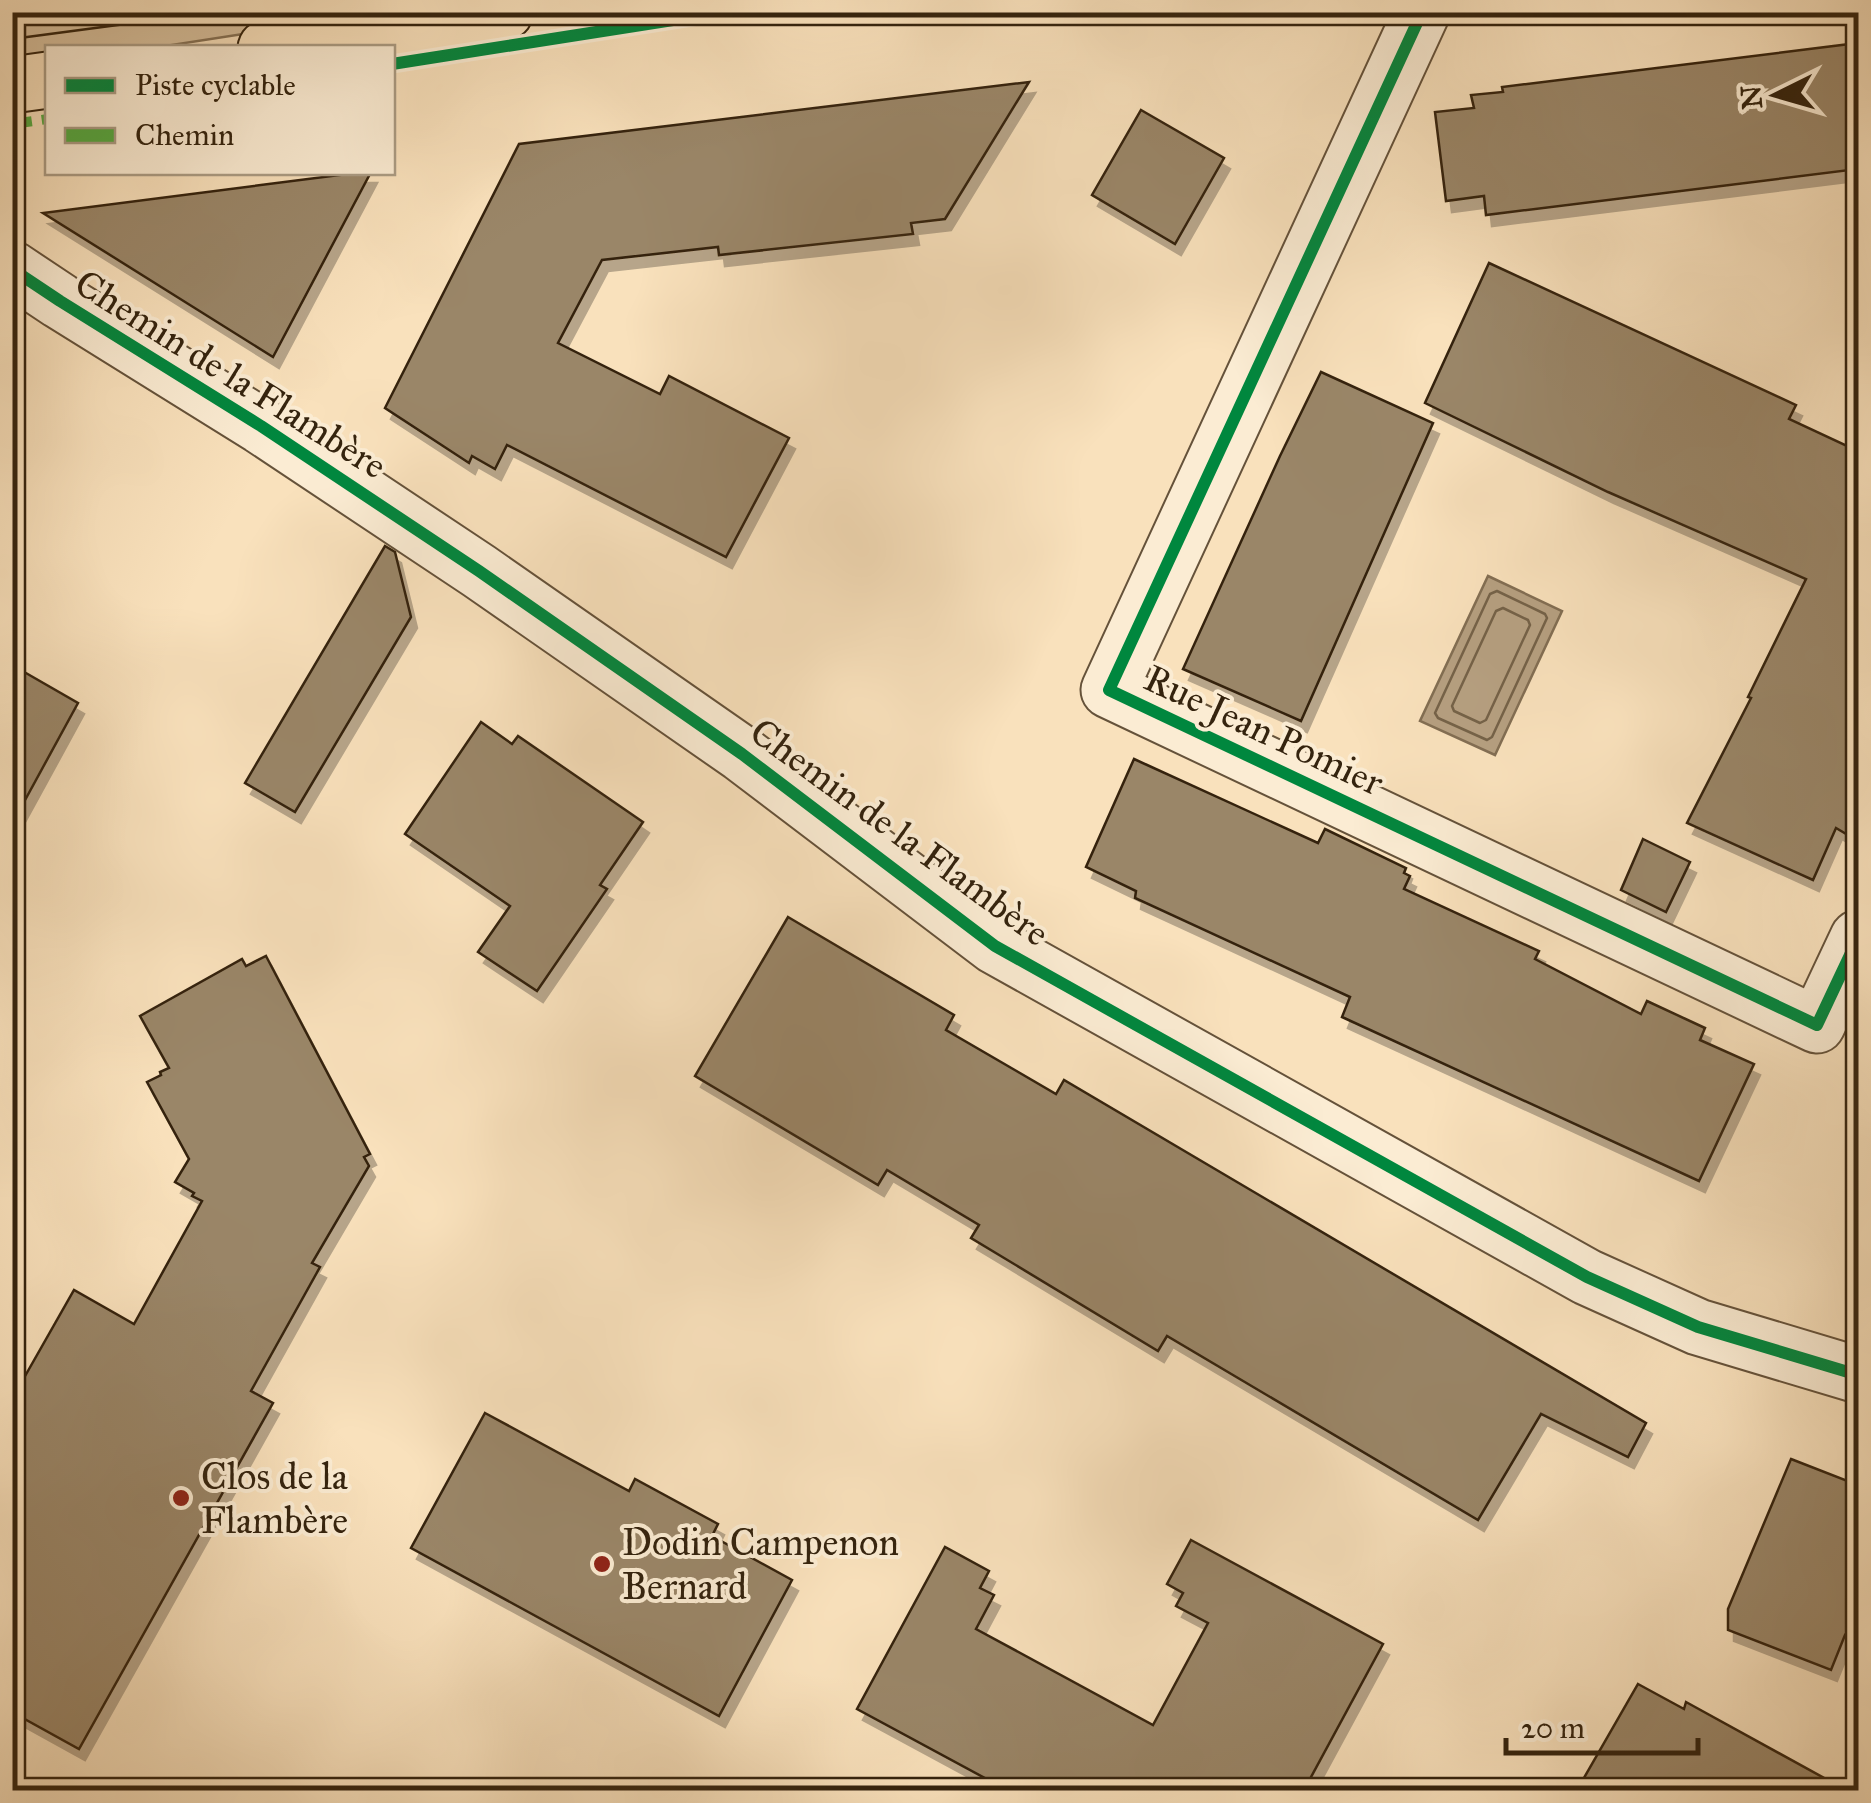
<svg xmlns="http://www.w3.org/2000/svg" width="1871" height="1803" font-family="'IM FELL Great Primer',serif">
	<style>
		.green { fill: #d8c19e; stroke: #867256; stroke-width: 2.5 }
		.water { fill: #b6a081; stroke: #826e53; stroke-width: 2.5 }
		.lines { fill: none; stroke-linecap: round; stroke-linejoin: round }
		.shore { stroke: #756248; stroke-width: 2.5 }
		.building { fill: #9a8668; stroke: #34230e; stroke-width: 2.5; filter: url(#shadow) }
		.minor-casing { stroke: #65523a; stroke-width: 59 }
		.major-casing { stroke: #34230e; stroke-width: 59 }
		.minor { stroke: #fbecd3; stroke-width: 55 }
		.major { stroke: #f9e1bc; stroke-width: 55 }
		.tram { stroke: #34230e; stroke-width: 2.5 }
		.quiet { stroke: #54aa41; stroke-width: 10; stroke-dasharray: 20 10; stroke-linecap: butt }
		.cycleway-casing { stroke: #fbecd3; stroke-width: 19 }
		.cycleway { stroke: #00873e; stroke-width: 12 }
		.poi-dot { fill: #8f2418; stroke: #fbecd3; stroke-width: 4 }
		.labels { text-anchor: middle; stroke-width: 8; stroke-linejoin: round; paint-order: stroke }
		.street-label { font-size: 38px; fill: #34230e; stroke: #fbecd3 }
		.poi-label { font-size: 38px; fill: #34230e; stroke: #fbecd3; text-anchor: start }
	</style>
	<defs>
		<filter id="shadow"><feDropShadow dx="6" dy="11" stdDeviation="0" flood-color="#0004"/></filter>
	</defs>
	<rect width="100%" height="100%" fill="#f9e1bc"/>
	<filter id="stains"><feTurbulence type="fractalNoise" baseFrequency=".002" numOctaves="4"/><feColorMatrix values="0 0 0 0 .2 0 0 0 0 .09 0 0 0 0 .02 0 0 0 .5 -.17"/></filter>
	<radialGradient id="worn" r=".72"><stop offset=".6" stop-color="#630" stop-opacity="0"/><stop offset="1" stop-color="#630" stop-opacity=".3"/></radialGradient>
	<path class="green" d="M 12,13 L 380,13 L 159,47 L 48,48 L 47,64 L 13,68 Z"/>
	<path class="water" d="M 1488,576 L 1562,611 L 1495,755 L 1420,721 Z"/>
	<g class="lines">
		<g class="shore">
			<path d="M 1497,591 L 1545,614 L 1547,618 L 1492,737 L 1487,740 L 1438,718 L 1435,713 L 1490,594 Z"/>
			<path d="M 1503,608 L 1528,620 L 1530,625 L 1486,720 L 1480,723 L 1454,711 L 1452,706 L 1496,611 Z"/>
		</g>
	</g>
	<g class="building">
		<path d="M 1858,43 L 1858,169 L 1486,215 L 1484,196 L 1446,201 L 1435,112 L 1474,108 L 1471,95 L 1503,92 L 1502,87 Z"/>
		<path d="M 1029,82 L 945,219 L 911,223 L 913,234 L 719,255 L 718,247 L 602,260 L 558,343 L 660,394 L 669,376 L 789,438 L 726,557 L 507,445 L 495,469 L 472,456 L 469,463 L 385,408 L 519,144 Z"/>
		<path d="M 1141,110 L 1224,158 L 1175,244 L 1092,195 Z"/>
		<path d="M 363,172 L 371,172 L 273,357 L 43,213 Z"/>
		<path d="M 1489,263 L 1796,405 L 1789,419 L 1858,451 L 1858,841 L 1836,828 L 1813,880 L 1687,823 L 1751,698 L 1748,697 L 1806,579 L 1608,492 L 1425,403 Z"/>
		<path d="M 1321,372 L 1433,423 L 1301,721 L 1183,669 L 1280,456 Z"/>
		<path d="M 385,546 L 395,552 L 411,617 L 295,812 L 245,783 Z"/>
		<path d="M 12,665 L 78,703 L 12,824 Z"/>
		<path d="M 481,722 L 512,744 L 518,736 L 643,822 L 600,885 L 607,889 L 537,991 L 478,952 L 510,906 L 405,834 Z"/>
		<path d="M 1134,759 L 1318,843 L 1325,829 L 1406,868 L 1404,873 L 1410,876 L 1404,889 L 1539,951 L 1535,959 L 1641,1014 L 1647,1001 L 1705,1028 L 1700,1040 L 1754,1064 L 1699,1181 L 1342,1017 L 1350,997 L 1135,898 L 1136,891 L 1086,867 Z"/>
		<path d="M 1643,839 L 1690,862 L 1666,912 L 1621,890 Z"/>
		<path d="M 788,917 L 954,1015 L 946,1030 L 1056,1094 L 1064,1080 L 1646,1423 L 1628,1457 L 1541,1414 L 1478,1520 L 1167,1336 L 1158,1351 L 971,1238 L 979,1225 L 887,1170 L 878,1185 L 695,1076 Z"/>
		<path d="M 266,956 L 370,1154 L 364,1157 L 369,1166 L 312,1263 L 320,1267 L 251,1391 L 273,1403 L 79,1749 L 12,1712 L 12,1399 L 74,1290 L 134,1324 L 202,1201 L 192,1196 L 194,1193 L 175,1182 L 189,1159 L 147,1082 L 161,1075 L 160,1072 L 169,1068 L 140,1016 L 242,959 L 246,966 Z"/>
		<path d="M 485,1413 L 629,1491 L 635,1479 L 718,1524 L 712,1536 L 792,1580 L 719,1716 L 411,1548 Z"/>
		<path d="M 1791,1459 L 1858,1485 L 1858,1641 L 1845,1635 L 1831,1670 L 1728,1630 L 1728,1609 Z"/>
		<path d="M 1191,1540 L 1383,1644 L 1304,1790 L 1007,1790 L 857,1709 L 945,1547 L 989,1571 L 980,1588 L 994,1595 L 976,1629 L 1153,1725 L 1208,1623 L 1176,1606 L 1183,1593 L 1167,1584 Z"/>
		<path d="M 1638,1684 L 1684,1709 L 1686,1702 L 1846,1790 L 1577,1790 Z"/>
	</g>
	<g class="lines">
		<g class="minor-casing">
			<g id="minor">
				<path d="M 1422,12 L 1109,690 L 1817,1025 L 1858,938"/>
				<path d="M 12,269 L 60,301 L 261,426 L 479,571 L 742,754 L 995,946 L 1587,1277 L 1698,1327 L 1858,1375"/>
			</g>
		</g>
		<g class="major-casing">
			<g id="major">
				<path d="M 266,48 L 505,12"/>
				<path d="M 12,85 L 48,80"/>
			</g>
		</g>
		<use href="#minor" class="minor"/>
		<use href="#major" class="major"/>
		<path class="tram" d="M 12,39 L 216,12"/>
		<path class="quiet" d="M 12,124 L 48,119"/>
		<g class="cycleway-casing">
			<g id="cycleway">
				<path d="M 1422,12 L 1109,690 L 1817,1025 L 1858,938"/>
				<path d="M 392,64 L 724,12"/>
				<path d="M 12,269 L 60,301 L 261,426 L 479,571 L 742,754 L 995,946 L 1587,1277 L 1698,1327 L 1858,1375"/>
			</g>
		</g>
		<use href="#cycleway" class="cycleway"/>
	</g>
	<g class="poi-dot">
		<circle cx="181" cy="1498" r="10"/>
		<circle cx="602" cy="1564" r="10"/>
	</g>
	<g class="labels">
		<g class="street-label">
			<text transform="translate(231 374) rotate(32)" y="13">Chemin de la Flambère</text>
			<text transform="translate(1264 730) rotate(25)" y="13">Rue Jean Pomier</text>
			<text transform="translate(900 832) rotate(36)" y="13">Chemin de la Flambère</text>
		</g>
		<g class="poi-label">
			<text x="201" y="1489">Clos de la<tspan x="201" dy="44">Flambère</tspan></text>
			<text x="622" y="1555">Dodin Campenon<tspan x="622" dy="44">Bernard</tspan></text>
		</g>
	</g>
	<rect width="1871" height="1803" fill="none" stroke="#f9e1bc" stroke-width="50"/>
	<rect x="15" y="15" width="1841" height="1773" fill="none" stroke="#34230e" stroke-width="5"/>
	<rect x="25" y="25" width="1821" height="1753" fill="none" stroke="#34230e" stroke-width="2.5"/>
	<rect x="45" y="45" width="350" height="130" fill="#fbecd3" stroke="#ab9c84" stroke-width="2.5"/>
	<rect x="65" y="78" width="50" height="15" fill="#00873e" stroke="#ab9c84" stroke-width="2.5"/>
	<text x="135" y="95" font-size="30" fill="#34230e">Piste cyclable</text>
	<rect x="65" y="128" width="50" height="15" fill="#54aa41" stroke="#ab9c84" stroke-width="2.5"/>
	<text x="135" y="145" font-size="30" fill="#34230e">Chemin</text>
	<g transform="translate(1776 95) rotate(265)" stroke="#fbecd3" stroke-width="8" paint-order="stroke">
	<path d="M0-8L18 38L0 25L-18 38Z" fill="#34230e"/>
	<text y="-15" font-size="28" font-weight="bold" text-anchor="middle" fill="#34230e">N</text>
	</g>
	<path d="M1506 1738v15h192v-15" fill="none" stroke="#34230e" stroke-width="5"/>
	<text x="1521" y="1738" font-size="30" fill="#34230e" stroke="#fbecd3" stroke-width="8" paint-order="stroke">20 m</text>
	<rect width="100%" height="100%" filter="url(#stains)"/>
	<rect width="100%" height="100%" fill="url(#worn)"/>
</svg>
